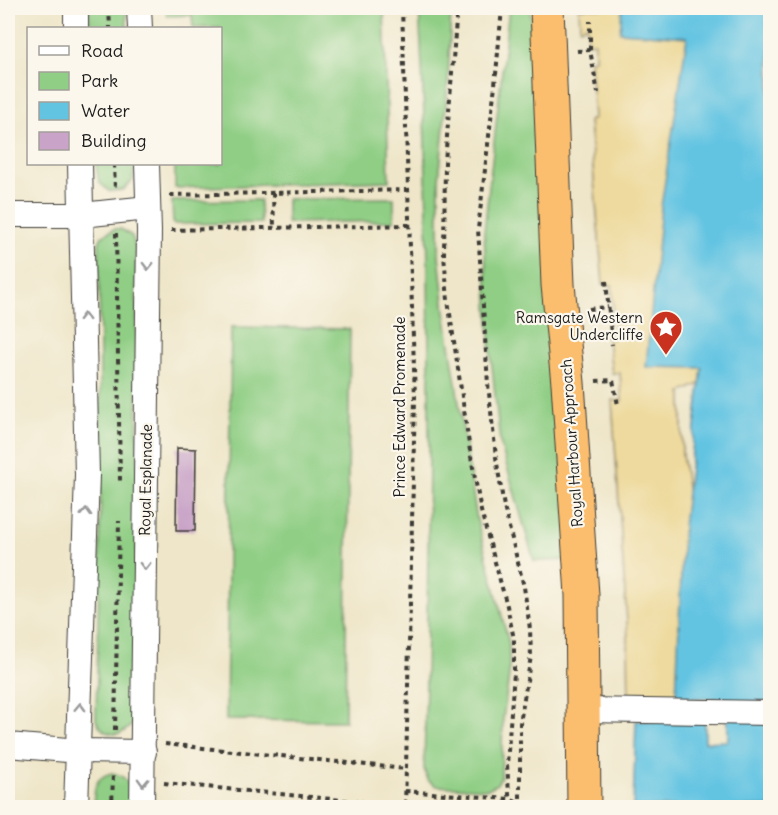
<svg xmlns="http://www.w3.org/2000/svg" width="778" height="815" font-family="Delius,sans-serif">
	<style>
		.green { fill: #8fce84; stroke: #567550; stroke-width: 1.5 }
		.sand { fill: #eeda9e; stroke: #857b5d; stroke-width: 1.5 }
		.water { fill: #63c4e2; stroke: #40707f; stroke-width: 1.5 }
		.building { fill: #c9a4c8 }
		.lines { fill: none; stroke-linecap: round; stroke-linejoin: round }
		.minor-casing { stroke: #3c3a36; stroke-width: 26 }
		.highway-casing { stroke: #3c3a36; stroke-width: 35 }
		.path { stroke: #3c3a36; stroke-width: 4; stroke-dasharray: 4.5 4.5; stroke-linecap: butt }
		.minor { stroke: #fff; stroke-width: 24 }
		.highway { stroke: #fbbe6e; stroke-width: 33 }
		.oneway { stroke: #999 }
		.labels { text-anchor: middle; stroke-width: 4.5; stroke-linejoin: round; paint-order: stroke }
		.poi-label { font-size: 15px; fill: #1c1c1c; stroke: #fbf7ec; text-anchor: end }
		.street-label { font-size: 15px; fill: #1c1c1c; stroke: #fbf7ec }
	</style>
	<rect width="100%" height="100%" fill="#fbf7ec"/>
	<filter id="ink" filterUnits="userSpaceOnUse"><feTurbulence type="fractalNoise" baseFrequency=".0167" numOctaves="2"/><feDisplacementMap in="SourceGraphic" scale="12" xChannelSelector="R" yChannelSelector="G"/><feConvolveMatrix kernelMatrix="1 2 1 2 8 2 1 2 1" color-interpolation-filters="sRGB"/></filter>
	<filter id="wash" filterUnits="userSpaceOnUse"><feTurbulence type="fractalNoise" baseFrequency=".008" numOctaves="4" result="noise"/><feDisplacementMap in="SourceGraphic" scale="24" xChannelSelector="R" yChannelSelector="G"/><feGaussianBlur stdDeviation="1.35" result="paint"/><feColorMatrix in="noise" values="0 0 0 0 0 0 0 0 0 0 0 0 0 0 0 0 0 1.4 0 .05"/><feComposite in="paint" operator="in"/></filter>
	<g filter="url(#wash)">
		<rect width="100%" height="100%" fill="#efe6c9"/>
		<g class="green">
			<path d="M 89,8 L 126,8 L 127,28 L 90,28 Z"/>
			<path d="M 167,8 L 384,8 L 389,181 L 175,188 L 175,164 L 220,164 L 220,28 L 193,28 L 192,15 L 167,16 Z"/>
			<path d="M 419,8 L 451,8 L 448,83 L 439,180 L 439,255 L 445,312 L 477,520 L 509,643 L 509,676 L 503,719 L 501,777 L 497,784 L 488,789 L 436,786 L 428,780 L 424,769 C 430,516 433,261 419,8 Z"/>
			<path d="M 509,8 L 530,8 L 570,560 L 534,561 L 500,442 L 491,357 L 484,232 Z"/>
			<path d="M 96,164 L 134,164 L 133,180 L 123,190 L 109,191 L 99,182 Z"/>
			<path d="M 394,198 L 394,221 L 287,223 L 287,199 Z"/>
			<path d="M 260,200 L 261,223 L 173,224 L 172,201 Z"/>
			<path d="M 114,229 L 121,229 L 132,236 L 136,249 L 138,487 L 133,723 C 122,738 104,738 96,720 L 101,483 L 99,243 L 102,236 Z"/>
			<path d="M 231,327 L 350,329 L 345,721 L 226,720 Z"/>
			<path d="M 112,773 C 132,776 130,791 130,807 L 93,808 C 94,791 93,777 112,773 Z"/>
		</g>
		<path class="sand" d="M 579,8 L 737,8 L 724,373 L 682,392 L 682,455 L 721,705 L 629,710 L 628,637 L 612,400 L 622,401 L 620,373 L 612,373 L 608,340 L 615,337 L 612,285 L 603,284 L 589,121 L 594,118 L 590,60 L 595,59 L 595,42 L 588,43 L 587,25 L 580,28 Z"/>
		<path class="water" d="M 622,8 L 770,8 L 770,807 L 633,807 L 636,721 L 705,722 L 705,742 L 727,741 L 728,738 L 727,699 L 676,698 L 683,526 L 702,368 L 646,367 L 661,207 L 687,37 L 620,32 Z"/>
		<g id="blocks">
			<path class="building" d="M 177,448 L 196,449 L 195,531 L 176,531 Z"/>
		</g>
	</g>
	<g filter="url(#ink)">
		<use href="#blocks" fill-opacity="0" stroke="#3c3a36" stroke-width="1.5"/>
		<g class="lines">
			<g class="minor-casing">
				<g id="minor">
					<path d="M 76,8 L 76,28"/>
					<path d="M 139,8 L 140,28"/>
					<path d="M 8,215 L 82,215 L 148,208"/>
					<path d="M 584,710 L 770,713"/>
					<path d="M 8,745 L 79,751 L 144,752"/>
					<path d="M 76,808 L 87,475 L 80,164"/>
					<path d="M 142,808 L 149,231 L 147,164"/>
				</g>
			</g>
			<g class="highway-casing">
				<path id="highway" d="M 547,8 L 558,285 L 568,383 L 582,595 L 584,808"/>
			</g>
			<g class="path">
				<path d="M 109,8 L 110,28"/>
				<path d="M 402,8 L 415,398 L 405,808"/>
				<path d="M 457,8 L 445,162 L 444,255 L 448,300 L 470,451 L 481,511 L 507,606 L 514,639 L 514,673 L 507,764 L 510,808"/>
				<path d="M 502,8 L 495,85 L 478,229 L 488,384 L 496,457 L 504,507 L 524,587 L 530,629 L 531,656 L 520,723 L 520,808"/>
				<path d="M 590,50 L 590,21"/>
				<path d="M 577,51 L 590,50 L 598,93"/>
				<path d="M 114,164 L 115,190"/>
				<path d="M 273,193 L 274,228"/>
				<path d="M 170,195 L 409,190"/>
				<path d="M 171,230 L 410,225"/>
				<path d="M 116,233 L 120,481"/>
				<path d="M 606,281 L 612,345"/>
				<path d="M 589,309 L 608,307"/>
				<path d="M 596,381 L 613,380 L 618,405"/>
				<path d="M 115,730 L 119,521"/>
				<path d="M 165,744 L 406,769"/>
				<path d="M 164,783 L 405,806"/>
				<path d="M 405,791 L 509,799 L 519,803"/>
				<path d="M 112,808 L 113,773"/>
			</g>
			<use href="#minor" class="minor"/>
			<use href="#highway" class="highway"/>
		</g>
		<defs><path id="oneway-chevron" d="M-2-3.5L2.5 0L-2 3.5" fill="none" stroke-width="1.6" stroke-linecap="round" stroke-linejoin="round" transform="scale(1.5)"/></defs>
		<g class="oneway">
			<use href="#oneway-chevron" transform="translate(148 266) rotate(91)"/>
			<use href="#oneway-chevron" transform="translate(84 317) rotate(-91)"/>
			<use href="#oneway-chevron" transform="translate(86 512) rotate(-88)"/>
			<use href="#oneway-chevron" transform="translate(145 566) rotate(91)"/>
			<use href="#oneway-chevron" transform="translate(80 707) rotate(-88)"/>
			<use href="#oneway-chevron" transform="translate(143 782) rotate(92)"/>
		</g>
	</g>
	<defs>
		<g id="sight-pin" transform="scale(1.725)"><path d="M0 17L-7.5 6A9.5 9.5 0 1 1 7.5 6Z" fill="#c8321e" stroke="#fbf7ec"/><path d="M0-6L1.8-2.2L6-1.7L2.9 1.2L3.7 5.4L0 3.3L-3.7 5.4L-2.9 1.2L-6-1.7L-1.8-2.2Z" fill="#fff"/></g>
	</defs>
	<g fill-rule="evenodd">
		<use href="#sight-pin" x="666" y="327"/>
	</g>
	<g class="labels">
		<g class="poi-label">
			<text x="643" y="323">Ramsgate Western<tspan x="643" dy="17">Undercliffe</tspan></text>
		</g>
		<g class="street-label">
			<text transform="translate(400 407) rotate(-90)" y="5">Prince Edward Promenade</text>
			<text transform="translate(572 443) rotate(-94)" y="5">Royal Harbour Approach</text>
			<text transform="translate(146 480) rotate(-89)" y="5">Royal Esplanade</text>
		</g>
	</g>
	<rect width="778" height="815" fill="none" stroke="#fbf7ec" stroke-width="30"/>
	<rect x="27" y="27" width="195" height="138" fill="#fbf7ec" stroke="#a29f99" stroke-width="1.5"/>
	<rect x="39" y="46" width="30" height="9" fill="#ffffff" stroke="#a29f99" stroke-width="1.5"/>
	<text x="81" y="57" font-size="18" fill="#1c1c1c">Road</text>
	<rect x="39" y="72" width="30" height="18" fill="#8fce84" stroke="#a29f99" stroke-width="1.5"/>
	<text x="81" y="87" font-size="18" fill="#1c1c1c">Park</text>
	<rect x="39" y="102" width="30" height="18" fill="#63c4e2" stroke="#a29f99" stroke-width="1.5"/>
	<text x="81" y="117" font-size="18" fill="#1c1c1c">Water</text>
	<rect x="39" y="132" width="30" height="18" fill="#c9a4c8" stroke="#a29f99" stroke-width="1.5"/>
	<text x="81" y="147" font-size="18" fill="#1c1c1c">Building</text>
</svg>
